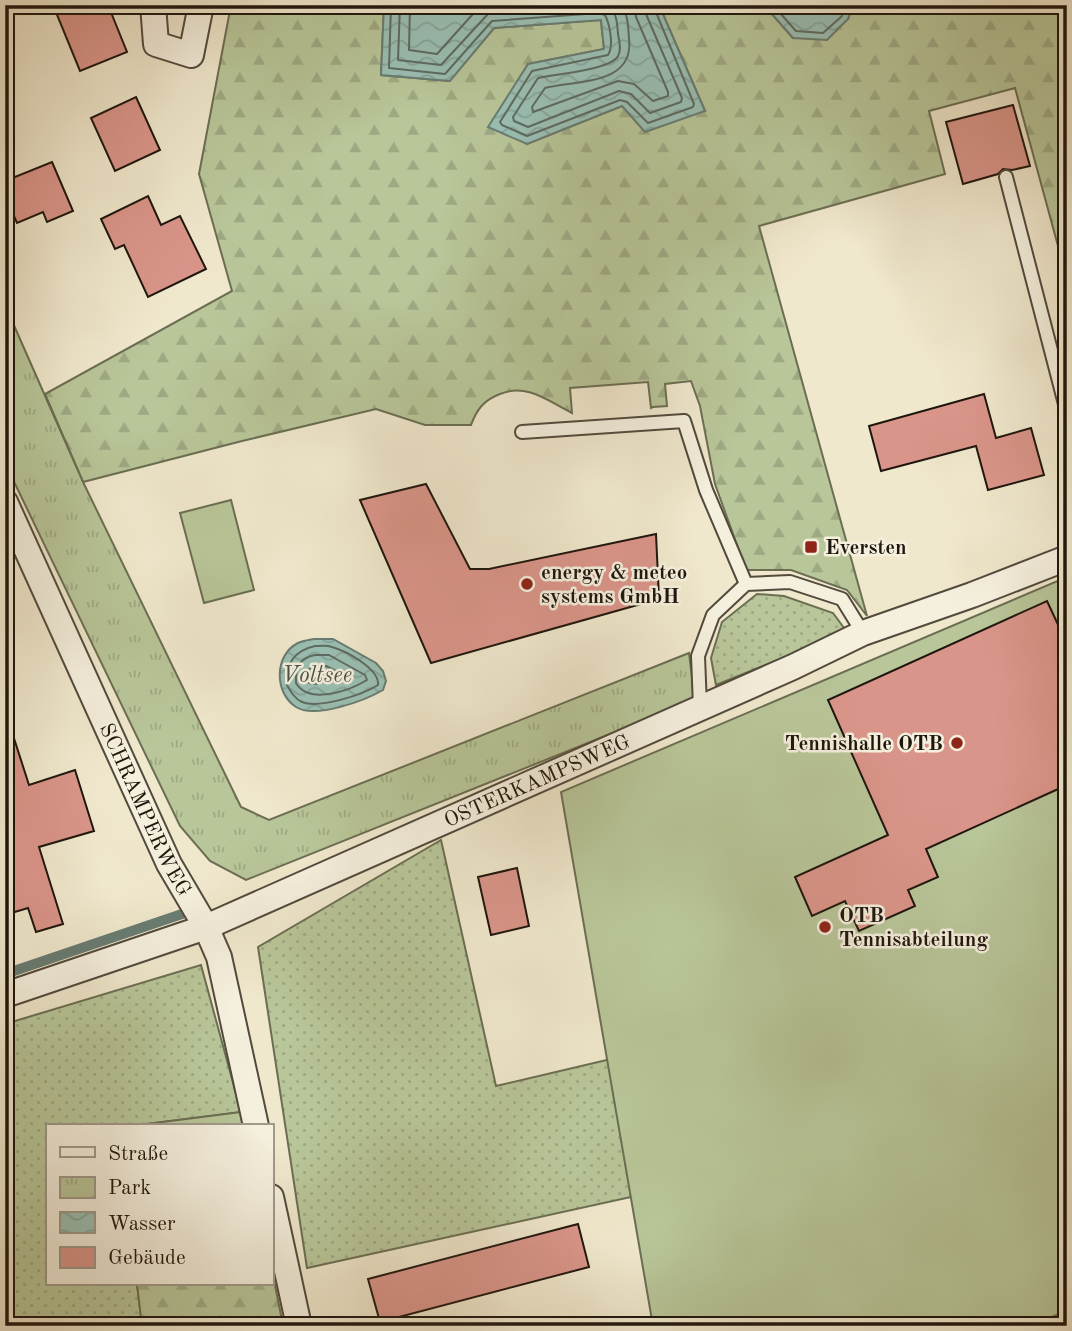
<svg xmlns="http://www.w3.org/2000/svg" width="1072" height="1331" font-family="'Old Standard TT',serif">
	<style>
		.grass { fill: url(#grass-dots); stroke: #6b6e53; stroke-width: 2 }
		.forest { fill: url(#forest-firs); stroke: #6b6e53; stroke-width: 2 }
		.park { fill: url(#park-tufts); stroke: #6b6e53; stroke-width: 2 }
		.pitch { fill: #b8c699; stroke: #6b6e53; stroke-width: 2 }
		.water { fill: url(#water-waves); stroke: #687c72; stroke-width: 2 }
		.lines { fill: none; stroke-linecap: round; stroke-linejoin: round }
		.shore { stroke: #5c6b61; stroke-width: 2 }
		.stream { stroke: #687c72; stroke-width: 10 }
		.building { fill: #da958a; stroke: #1e160d; stroke-width: 2 }
		.lane-casing { stroke: #524a3d; stroke-width: 16 }
		.street-casing { stroke: #524a3d; stroke-width: 28 }
		.lane { stroke: #f5f0de; stroke-width: 12 }
		.street { stroke: #f5f0de; stroke-width: 24 }
		.poi-dot { fill: #8f2418; stroke: #f5f0de; stroke-width: 2.5 }
		.labels { text-anchor: middle; stroke-width: 5; stroke-linejoin: round; paint-order: stroke }
		.poi-label { font-size: 21px; font-weight: bold; fill: #1e160d; stroke: #f5f0de; text-anchor: start }
		.street-label { font-size: 21px; fill: #1e160d; stroke: #f5f0de }
		.water-label { font-size: 23px; font-style: italic; fill: #495248; stroke: #f5f0de }
	</style>
	<defs>
		<pattern id="grass-dots" width="8" height="8" patternUnits="userSpaceOnUse" patternTransform="scale(1.75)"><rect width="8" height="8" fill="#b8c699"/><path d="M2 2h.1M6 6h.1" fill="none" stroke="#9ea983" stroke-width="1.8" stroke-linecap="round"/></pattern>
		<pattern id="forest-firs" width="22" height="20" patternUnits="userSpaceOnUse" patternTransform="scale(1.75)"><rect width="22" height="20" fill="#b8c699"/><path d="M5 1l3.5 6h-7zM16 11l3.5 6h-7z" fill="#9ea983"/></pattern>
		<pattern id="park-tufts" width="24" height="20" patternUnits="userSpaceOnUse" patternTransform="scale(1.75)"><rect width="24" height="20" fill="#b8c699"/><path d="M3 7l-1-3M5 7V3M7 7l1-3M15 17l-1-3M17 17v-4M19 17l1-3" fill="none" stroke="#9ea983"/></pattern>
		<pattern id="water-waves" width="16" height="10" patternUnits="userSpaceOnUse" patternTransform="scale(1.75)"><rect width="16" height="10" fill="#9ac0b5"/><path d="M0 5q4-4 8 0t8 0" fill="none" stroke="#84a49a"/></pattern>
	</defs>
	<rect width="100%" height="100%" fill="#f0e8cd"/>
	<filter id="stains"><feTurbulence type="fractalNoise" baseFrequency=".00286" numOctaves="4"/><feColorMatrix values="0 0 0 0 .2 0 0 0 0 .09 0 0 0 0 .02 0 0 0 .5 -.17"/></filter>
	<radialGradient id="worn" r=".72"><stop offset=".6" stop-color="#630" stop-opacity="0"/><stop offset="1" stop-color="#630" stop-opacity=".3"/></radialGradient>
	<g class="grass">
		<path d="M 757,594 L 784,596 L 833,613 L 847,632 L 716,685 L 711,658 L 722,622 Z"/>
		<path d="M 441,840 L 496,1086 L 611,1059 L 631,1197 L 307,1268 L 258,947 Z"/>
		<path d="M 201,965 L 241,1112 L 131,1126 L 47,1126 L 47,1284 L 137,1284 L 142,1326 L 5,1326 L 5,1024 Z"/>
	</g>
	<g class="forest">
		<path d="M 231,5 L 384,5 L 381,75 L 449,81 L 494,28 L 601,20 L 604,49 L 528,64 L 527,144 L 622,106 L 705,111 L 659,5 L 764,5 L 793,38 L 848,19 L 853,5 L 1067,5 L 1067,279 L 1015,88 L 929,111 L 945,174 L 759,226 L 867,616 L 847,590 L 791,570 L 746,570 L 715,484 L 700,406 L 691,381 L 665,384 L 667,406 L 653,407 L 651,408 L 648,382 L 570,388 L 572,413 C 548,401 527,383 500,394 C 484,400 477,409 471,425 L 425,425 L 376,409 L 242,441 L 83,482 L 45,394 L 232,291 L 199,174 Z"/>
		<path d="M 241,1112 L 244,1126 L 131,1126 Z"/>
		<path d="M 271,1265 L 282,1320 L 236,1326 L 142,1326 L 137,1284 L 271,1284 Z"/>
	</g>
	<path class="park" d="M 5,305 L 83,482 L 241,807 L 269,820 L 689,653 L 695,700 L 246,880 L 210,861 L 180,826 L 5,463 Z"/>
	<g class="pitch">
		<path d="M 231,500 L 254,590 L 204,603 L 180,513 Z"/>
		<path d="M 1067,577 L 1067,1311 L 1029,1326 L 653,1326 L 561,792 Z"/>
	</g>
	<g class="water">
		<path d="M 384,5 L 659,5 L 705,111 L 645,132 L 622,106 L 527,144 L 488,127 L 528,64 L 604,49 L 601,20 L 494,28 L 450,81 L 381,75 Z"/>
		<path d="M 764,5 L 853,5 L 848,19 L 827,40 L 793,38 Z"/>
		<path d="M 314,639 L 333,639 L 376,663 L 383,671 L 386,681 L 383,690 C 364,701 315,719 296,707 C 274,693 274,655 298,643 C 302,641 309,640 314,639 Z"/>
	</g>
	<g class="lines">
		<g class="shore">
			<path d="M 391,5 L 389,68 L 445,74 L 492,21 L 599,13 L 605,15 C 610,25 614,46 608,55 L 532,71 L 500,122 L 502,125 L 527,136 L 620,100 L 627,102 L 648,123 L 693,107 L 694,104 L 653,5"/>
			<path d="M 400,5 L 398,60 L 441,65 L 488,14 L 588,5"/>
			<path d="M 410,5 L 409,50 L 437,54 L 481,5"/>
			<path d="M 605,5 C 617,11 617,21 618,34 C 619,41 622,49 618,56 C 611,70 554,74 538,78 L 513,117 L 514,121 L 528,127 L 619,91 L 631,94 L 650,113 L 681,102 L 682,98 L 646,14 L 645,5"/>
			<path d="M 622,5 C 628,15 628,26 629,38 C 635,85 578,80 545,88 L 532,107 L 533,112 L 618,81 L 634,84 L 653,101 L 668,96 L 668,92 L 636,17 L 634,5"/>
			<path d="M 773,5 L 796,31 L 823,33 L 842,16 L 846,5"/>
			<path d="M 315,646 C 320,646 327,645 332,647 C 346,651 380,669 378,685 C 362,695 319,709 302,702 C 295,699 291,692 287,685 C 286,664 293,651 315,646 Z"/>
			<path d="M 315,655 L 329,655 L 365,675 L 367,680 C 349,691 309,705 296,683 C 295,667 300,658 315,655 Z"/>
			<path d="M 316,665 L 326,666 L 340,673 L 341,677 L 315,684 L 309,683 L 306,679 L 308,670 Z"/>
		</g>
		<path class="stream" d="M 5,974 L 182,914"/>
	</g>
	<g class="building">
		<path d="M 53,5 L 108,5 L 127,52 L 80,71 Z"/>
		<path d="M 136,97 L 160,150 L 115,171 L 91,118 Z"/>
		<path d="M 1013,105 L 1030,166 L 1012,170 L 1003,169 L 998,174 L 963,184 L 946,122 Z"/>
		<path d="M 52,162 L 73,211 L 47,222 L 43,212 L 17,223 L 5,196 L 5,181 Z"/>
		<path d="M 148,196 L 161,225 L 180,216 L 206,269 L 148,297 L 124,245 L 115,249 L 101,219 Z"/>
		<path d="M 984,394 L 996,438 L 1031,428 L 1044,475 L 988,490 L 976,446 L 881,471 L 869,426 Z"/>
		<path d="M 426,484 L 470,569 L 489,569 L 656,534 L 659,599 L 431,663 L 360,500 Z"/>
		<path d="M 1047,601 L 1067,644 L 1067,785 L 926,849 L 938,877 L 908,890 L 915,906 L 859,931 L 845,901 L 812,916 L 795,877 L 888,835 L 828,700 Z"/>
		<path d="M 5,729 L 11,729 L 29,785 L 75,770 L 94,831 L 39,847 L 63,924 L 36,932 L 28,908 L 5,915 Z"/>
		<path d="M 517,868 L 529,926 L 491,935 L 478,877 Z"/>
		<path d="M 578,1224 L 589,1267 L 380,1322 L 368,1279 Z"/>
	</g>
	<g class="lines">
		<g class="lane-casing">
			<g id="lane">
				<path d="M 1006,177 L 1067,412"/>
				<path d="M 522,432 L 684,421 L 706,490 L 746,584"/>
				<path d="M 700,707 L 698,656 L 713,615 L 746,584 L 790,582 L 842,599 L 863,633"/>
			</g>
		</g>
		<g class="street-casing">
			<g id="street">
				<path d="M 153,5 L 156,44 L 191,55 L 201,5"/>
				<path id="s1" d="M 5,502 L 169,864 L 206,927 L 219,957 L 256,1126"/>
				<path id="s2" d="M 5,995 L 206,927 L 793,667 L 863,633 L 972,595 L 1067,558"/>
				<path d="M 271,1197 L 299,1326"/>
			</g>
		</g>
		<use href="#lane" class="lane"/>
		<use href="#street" class="street"/>
	</g>
	<g class="poi-dot">
		<rect x="804" y="540" width="14" height="14" rx="3.5"/>
		<circle cx="527" cy="584" r="7"/>
		<circle cx="957" cy="743" r="7"/>
		<circle cx="825" cy="927" r="7"/>
	</g>
	<g class="labels">
		<g class="poi-label">
			<text x="825" y="554">Eversten</text>
			<text x="541" y="579">energy &amp; meteo<tspan x="541" dy="24">systems GmbH</tspan></text>
			<text x="943" y="750" text-anchor="end">Tennishalle OTB</text>
			<text x="839" y="922">OTB<tspan x="839" dy="24">Tennisabteilung</tspan></text>
		</g>
		<g class="street-label">
			<text dy="7" stroke="none"><textPath href="#s2" startOffset="574">OSTERKAMPSWEG</textPath></text>
			<text dy="7" stroke="none"><textPath href="#s1" startOffset="338">SCHRAMPERWEG</textPath></text>
		</g>
		<g class="water-label">
			<text x="317" y="682">Voltsee</text>
		</g>
	</g>
	<rect width="1072" height="1331" fill="none" stroke="#f0e8cd" stroke-width="28"/>
	<rect x="7" y="7" width="1058" height="1317" fill="none" stroke="#1e160d" stroke-width="3.5"/>
	<rect x="14" y="14" width="1044" height="1303" fill="none" stroke="#1e160d" stroke-width="2"/>
	<rect x="46" y="1124" width="228" height="161" fill="#f5f0de" stroke="#9f998a" stroke-width="2"/>
	<rect x="60" y="1147" width="35" height="10" fill="#f5f0de" stroke="#9f998a" stroke-width="2"/>
	<text x="108" y="1160" font-size="21" fill="#1e160d">Straße</text>
	<rect x="60" y="1177" width="35" height="21" fill="url(#park-tufts)" stroke="#9f998a" stroke-width="2"/>
	<text x="108" y="1194" font-size="21" fill="#1e160d">Park</text>
	<rect x="60" y="1212" width="35" height="21" fill="url(#water-waves)" stroke="#9f998a" stroke-width="2"/>
	<text x="108" y="1230" font-size="21" fill="#1e160d">Wasser</text>
	<rect x="60" y="1247" width="35" height="21" fill="#da958a" stroke="#9f998a" stroke-width="2"/>
	<text x="108" y="1264" font-size="21" fill="#1e160d">Gebäude</text>
	<rect width="100%" height="100%" filter="url(#stains)"/>
	<rect width="100%" height="100%" fill="url(#worn)"/>
</svg>
